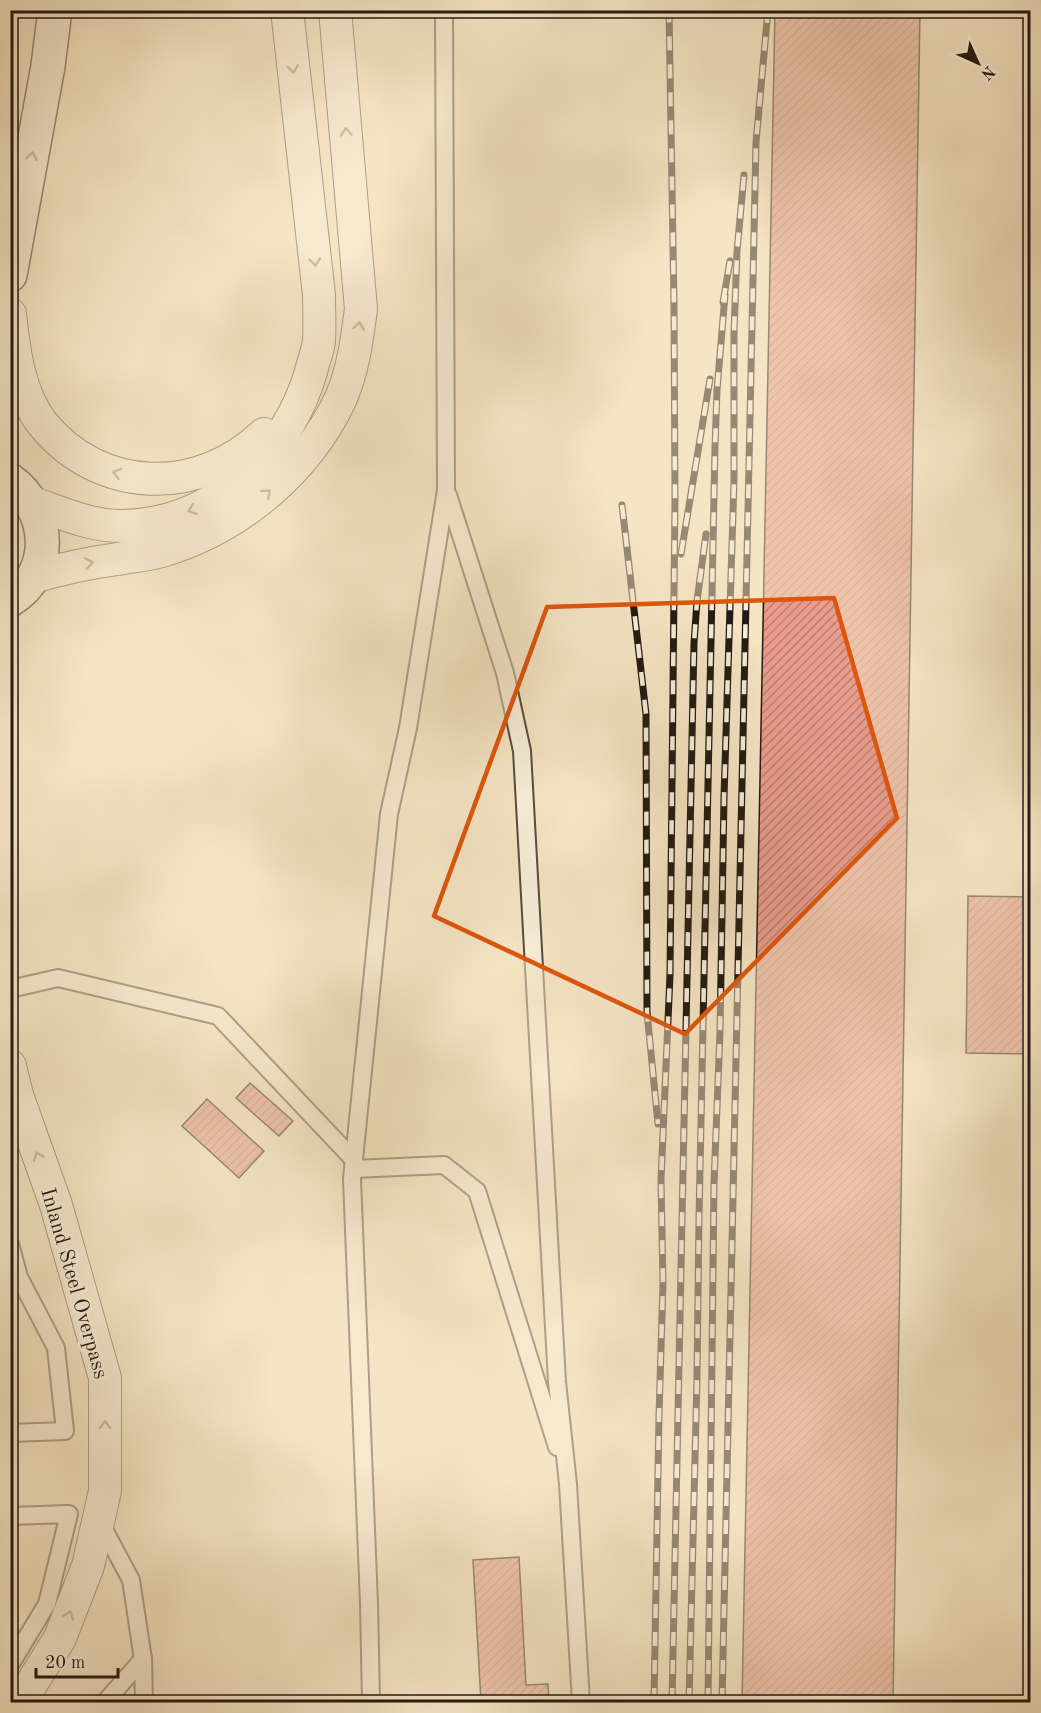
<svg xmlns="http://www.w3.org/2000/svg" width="1041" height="1713" font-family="'Old Standard TT',serif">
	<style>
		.building { fill: url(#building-hatch); stroke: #241911; stroke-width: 1.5 }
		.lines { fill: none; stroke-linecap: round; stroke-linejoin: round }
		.service-casing { stroke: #584c3e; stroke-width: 20 }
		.minor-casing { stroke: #584c3e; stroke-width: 34 }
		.secondary-casing { stroke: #241911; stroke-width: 36 }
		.service { stroke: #f8eed9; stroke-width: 16 }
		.minor { stroke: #f8eed9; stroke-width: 32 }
		.secondary { stroke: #f8eed9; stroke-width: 33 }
		.rail-casing { stroke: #241911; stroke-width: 7 }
		.rail { stroke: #f8eed9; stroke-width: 4.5; stroke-dasharray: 14; stroke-linecap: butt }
		.oneway { stroke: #998e7f }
		.marked { fill: none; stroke: #de560c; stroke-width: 4.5; stroke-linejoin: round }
		.labels { text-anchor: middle; stroke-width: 6; stroke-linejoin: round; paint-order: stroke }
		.street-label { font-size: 21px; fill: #241911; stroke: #f8eed9 }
	</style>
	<defs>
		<pattern id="building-hatch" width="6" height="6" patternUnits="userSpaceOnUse" patternTransform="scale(1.5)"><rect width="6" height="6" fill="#e99c8c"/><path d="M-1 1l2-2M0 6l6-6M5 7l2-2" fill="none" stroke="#bd7e71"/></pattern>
	</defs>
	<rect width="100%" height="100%" fill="#f5e5c4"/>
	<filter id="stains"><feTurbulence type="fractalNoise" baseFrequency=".00333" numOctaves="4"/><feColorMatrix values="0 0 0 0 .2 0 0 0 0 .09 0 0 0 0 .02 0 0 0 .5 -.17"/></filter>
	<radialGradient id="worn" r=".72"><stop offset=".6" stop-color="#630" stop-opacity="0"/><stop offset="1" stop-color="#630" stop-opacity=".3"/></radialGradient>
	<g class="building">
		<path d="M 775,10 L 920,10 L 893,1702 L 742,1702 Z"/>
		<path d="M 1030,89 L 1030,208 L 1029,208 Z"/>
		<path d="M 968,896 L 1030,897 L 1030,1054 L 966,1053 Z"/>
		<path d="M 250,1083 L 293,1121 L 279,1136 L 236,1098 Z"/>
		<path d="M 207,1099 L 264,1151 L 239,1178 L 182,1126 Z"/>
		<path d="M 519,1557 L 526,1685 L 548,1684 L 549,1702 L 481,1702 L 473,1560 Z"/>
	</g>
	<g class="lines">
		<g class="service-casing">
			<g id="service">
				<path d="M 448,495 L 505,673 L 522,751 L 557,1382 L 568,1484 L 581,1702"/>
				<path d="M 10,989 L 58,978 L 218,1016 L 353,1159"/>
				<path d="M 353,1169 L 444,1165 L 477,1191 L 557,1447"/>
				<path d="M 10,1244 L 19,1277 L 56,1348 L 65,1431 L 10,1433"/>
				<path d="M 10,1516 L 69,1514 L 47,1604 L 10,1665"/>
				<path d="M 100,1522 L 131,1580 L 143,1659 L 144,1702"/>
				<path d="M 105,1702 L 143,1659"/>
				<path d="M 371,1702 L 369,1604 L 352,1179 L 389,814 L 408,728 L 446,490 L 444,10"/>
			</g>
		</g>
		<g class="minor-casing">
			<g id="minor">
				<path d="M 10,314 C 14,351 19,393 42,423 C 100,495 199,496 264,434"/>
				<path d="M 33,503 C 62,513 90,526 121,526 C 214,525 289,454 312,368 C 314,359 318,350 319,341 C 320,326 319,310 319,295 L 287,10"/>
				<path d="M 33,577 C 61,569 88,563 117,559 C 132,556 148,555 162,551 C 239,528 307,471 341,398 C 353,370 357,340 361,309 L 335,10"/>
				<path d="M 10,1066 L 17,1095 L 56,1205 L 105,1378 L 105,1491 L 88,1566 L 60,1638 L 20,1702"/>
			</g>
		</g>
		<g class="secondary-casing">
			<g id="secondary">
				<path d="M 10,275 L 48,66 L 55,10"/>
				<path d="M 10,480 C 50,509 56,572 10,600"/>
			</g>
		</g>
		<use href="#service" class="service"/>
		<use href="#minor" class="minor"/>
		<use href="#secondary" class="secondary"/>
		<g class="rail-casing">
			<g id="rail">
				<path d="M 723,302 L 730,261"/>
				<path d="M 622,505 L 646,714 L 647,1012 L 658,1124"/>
				<path d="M 681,554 L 710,379"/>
				<path d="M 654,1702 L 659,1415 L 663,1283 L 661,1180 L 670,975 L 675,498 L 674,306 L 669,10"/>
				<path d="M 672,1702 L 694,643 L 697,601 L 706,534"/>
				<path d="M 689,1702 L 697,1377 L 699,1218 L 715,448 L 717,390 L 725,295"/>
				<path d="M 708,1702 L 714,1183 L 720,1032 L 724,797 L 734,481 L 734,333 L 737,251 L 744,175"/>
				<path d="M 722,1702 L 756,142 L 768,10"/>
			</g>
		</g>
		<use href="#rail" class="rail"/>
	</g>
	<defs><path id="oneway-chevron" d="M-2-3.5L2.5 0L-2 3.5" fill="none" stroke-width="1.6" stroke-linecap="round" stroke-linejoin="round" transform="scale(1.5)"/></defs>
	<g class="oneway">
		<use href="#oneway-chevron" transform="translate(293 69) rotate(83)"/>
		<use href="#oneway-chevron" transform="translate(346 132) rotate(-95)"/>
		<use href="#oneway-chevron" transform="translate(32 156) rotate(-80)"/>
		<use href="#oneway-chevron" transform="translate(315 262) rotate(83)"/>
		<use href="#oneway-chevron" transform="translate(359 326) rotate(-82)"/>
		<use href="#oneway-chevron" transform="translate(117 473) rotate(-164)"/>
		<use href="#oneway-chevron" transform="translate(267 493) rotate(-41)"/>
		<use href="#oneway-chevron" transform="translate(192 510) rotate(158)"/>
		<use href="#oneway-chevron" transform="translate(89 563) rotate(-10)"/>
		<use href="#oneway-chevron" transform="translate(38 1156) rotate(-110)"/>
		<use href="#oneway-chevron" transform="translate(105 1425) rotate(-90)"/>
		<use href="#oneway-chevron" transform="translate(69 1615) rotate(-69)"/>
	</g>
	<path d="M0 0H1041V1713H0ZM 834,598 L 897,818 L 685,1034 L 434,916 L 547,607 Z" fill="#f5e5c4" fill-opacity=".55" fill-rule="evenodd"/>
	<path class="marked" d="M 834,598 L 897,818 L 685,1034 L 434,916 L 547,607 Z"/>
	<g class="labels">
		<g class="street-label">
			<text transform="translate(75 1283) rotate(74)" y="7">Inland Steel Overpass</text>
		</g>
	</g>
	<rect width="1041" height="1713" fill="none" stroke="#f5e5c4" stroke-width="36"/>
	<rect x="12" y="12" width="1017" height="1689" fill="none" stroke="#241911" stroke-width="3"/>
	<rect x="18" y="18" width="1005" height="1677" fill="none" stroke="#241911" stroke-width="1.5"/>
	<g transform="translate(978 63) rotate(135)" stroke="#f8eed9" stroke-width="4.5" paint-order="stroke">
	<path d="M0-4.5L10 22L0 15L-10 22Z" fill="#241911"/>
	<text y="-9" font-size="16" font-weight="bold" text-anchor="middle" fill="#241911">N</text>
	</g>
	<path d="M36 1668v9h82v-9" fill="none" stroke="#241911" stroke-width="3"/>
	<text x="45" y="1668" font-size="18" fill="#241911" stroke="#f8eed9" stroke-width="4.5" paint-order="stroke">20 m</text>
	<rect width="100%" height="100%" filter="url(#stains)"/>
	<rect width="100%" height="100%" fill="url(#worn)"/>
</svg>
